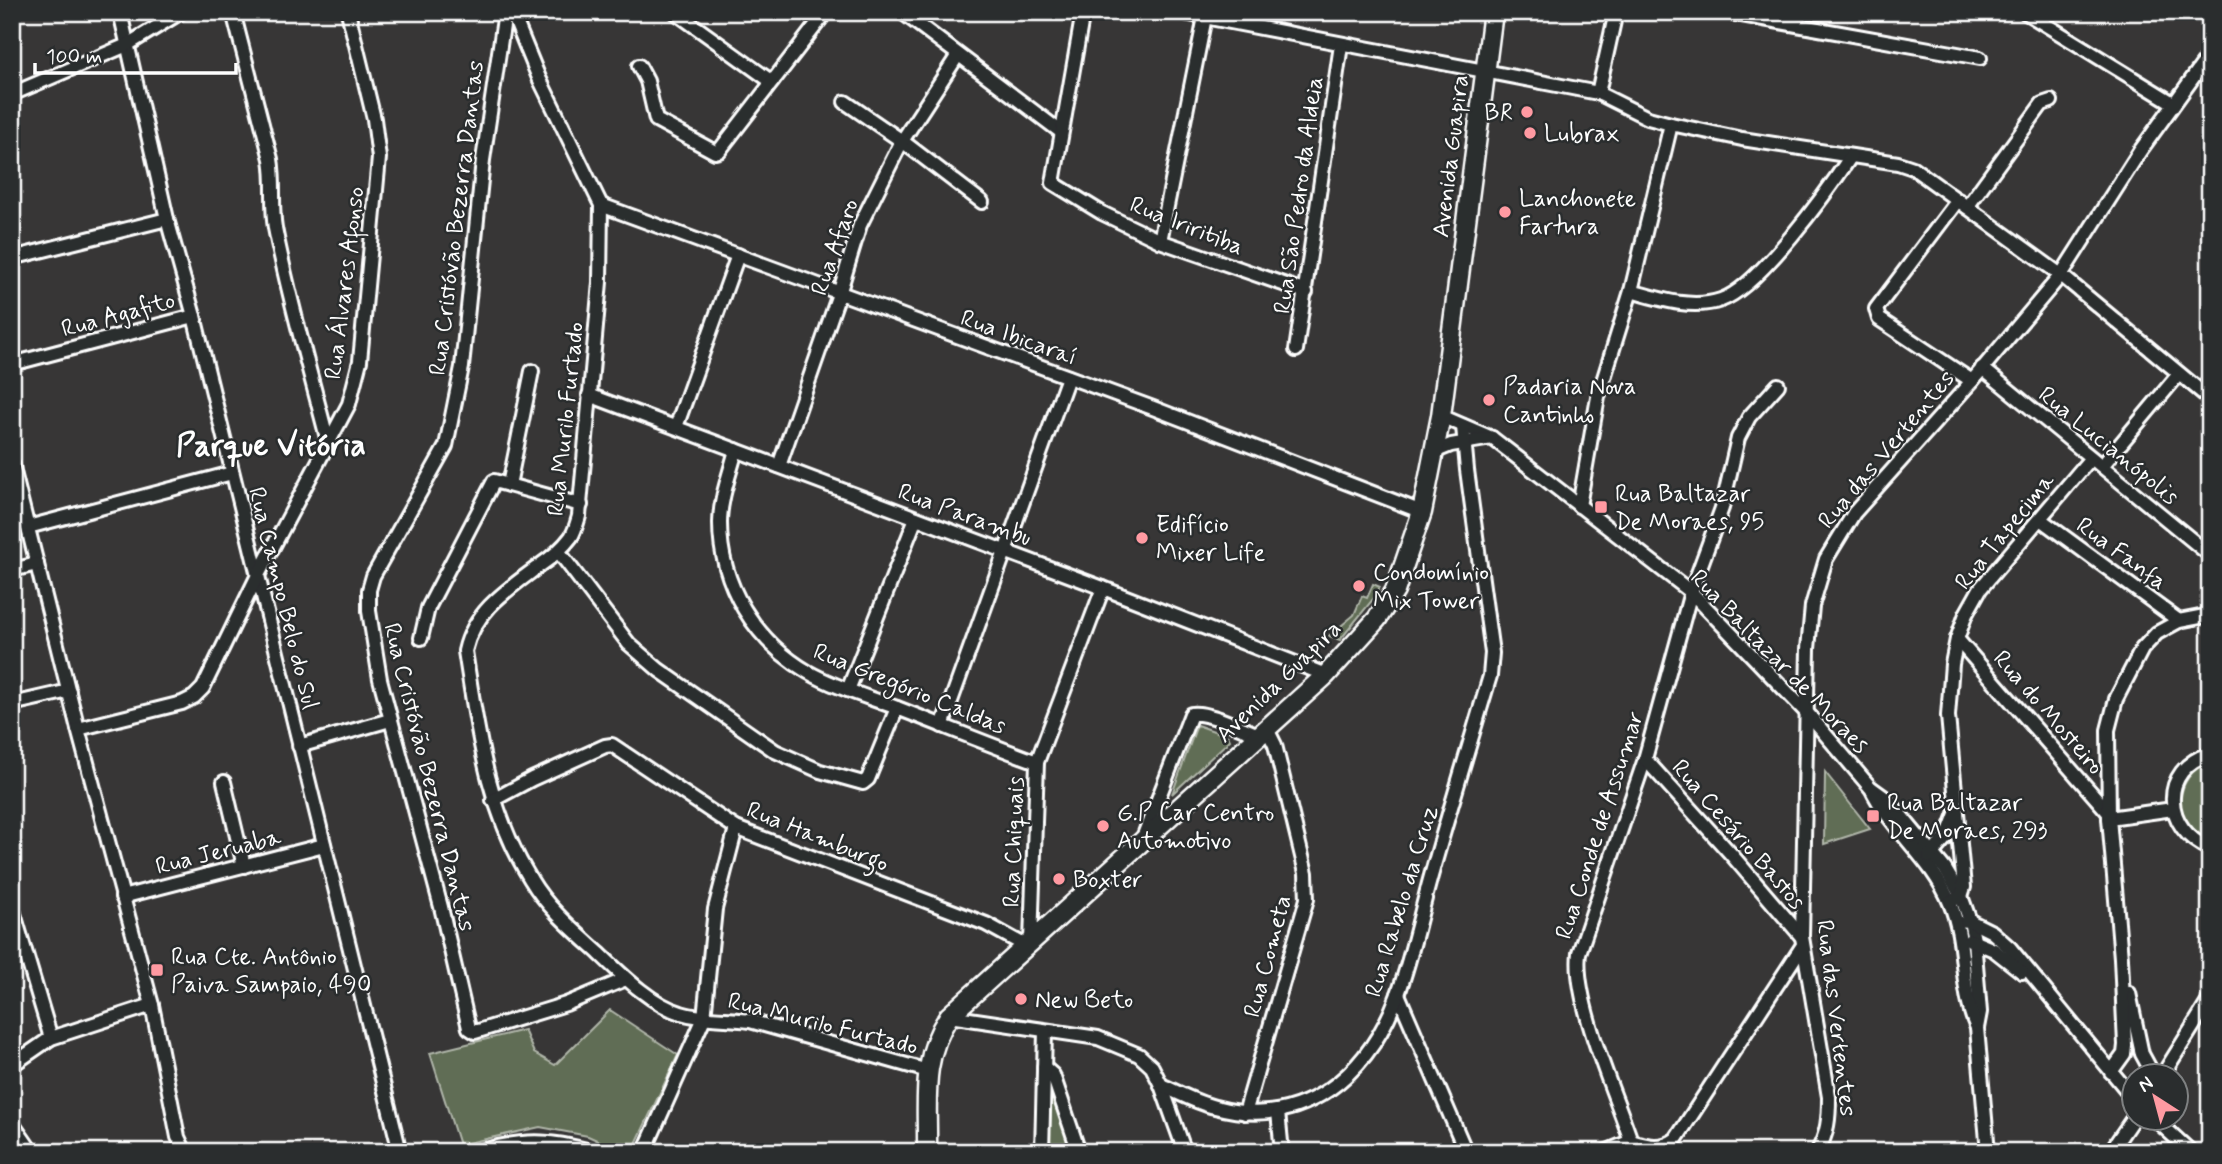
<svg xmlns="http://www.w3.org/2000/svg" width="2222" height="1164" font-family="Mynerve,sans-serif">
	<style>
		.green { fill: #616d54; stroke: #b0b6aa; stroke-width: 2 }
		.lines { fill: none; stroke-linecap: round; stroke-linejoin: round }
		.minor-casing { stroke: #fff; stroke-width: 18 }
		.secondary-casing { stroke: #fff; stroke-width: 23 }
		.minor { stroke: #2a2d2e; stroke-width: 12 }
		.secondary { stroke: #2a2d2e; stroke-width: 18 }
		.poi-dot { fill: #ff9aa2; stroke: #2a2d2e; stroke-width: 2.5 }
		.labels { text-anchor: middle; stroke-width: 5; stroke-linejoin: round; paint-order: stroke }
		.poi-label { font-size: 24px; fill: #fff; stroke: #2a2d2e; text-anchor: start }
		.street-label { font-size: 24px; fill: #fff; stroke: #2a2d2e }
		.district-label { font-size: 32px; font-weight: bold; fill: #fff; stroke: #2a2d2e }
	</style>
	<rect width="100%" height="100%" fill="#373636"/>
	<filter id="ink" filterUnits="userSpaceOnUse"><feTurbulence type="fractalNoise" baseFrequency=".0143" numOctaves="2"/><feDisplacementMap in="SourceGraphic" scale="14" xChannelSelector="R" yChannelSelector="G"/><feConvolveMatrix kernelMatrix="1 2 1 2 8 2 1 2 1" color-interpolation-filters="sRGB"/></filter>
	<g filter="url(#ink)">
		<g class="green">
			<path d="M 1373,584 L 1380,587 L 1374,598 L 1340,640 L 1329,636 L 1354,615 L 1362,596 L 1367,598 Z"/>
			<path d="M 1197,725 L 1228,736 L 1230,740 L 1172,794 Z"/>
			<path d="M 2210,763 L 2210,839 C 2170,831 2172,772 2210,763 Z"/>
			<path d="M 1825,772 L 1870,829 L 1824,844 Z"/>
			<path d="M 610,1010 L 678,1055 L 632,1152 L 623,1152 L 588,1136 L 540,1127 L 459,1145 L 430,1053 L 524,1030 L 534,1053 L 555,1065 Z"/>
			<path d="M 1051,1077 L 1074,1152 L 1049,1152 L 1044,1078 Z"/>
		</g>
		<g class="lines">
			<g class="minor-casing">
				<g id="minor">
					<path d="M 120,12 L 167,219 L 194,316 L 400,1152"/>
					<path d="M 233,12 L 271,159 C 275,182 271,204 275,228 C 289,300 310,371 328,442"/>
					<path d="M 505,12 L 483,160 L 462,367 L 446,446 L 373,576 L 369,590 L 369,611 L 380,679 L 441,907 L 469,1028 L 475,1032 L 566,1004 L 626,979"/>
					<path d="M 512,12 L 539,78 L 601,205 L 600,282 L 579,516 C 577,523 575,531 571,537 C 562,549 551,558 539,566 C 507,590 474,611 465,651 C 478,733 487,809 531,880 C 548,909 576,932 600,954 C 622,975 652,1005 681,1013 C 704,1020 728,1018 750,1021 L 928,1071"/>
					<path d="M 675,12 L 772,82"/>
					<path d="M 902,12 L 1061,132"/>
					<path d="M 1083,12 L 1053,183 L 1102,213 L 1160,241 L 1306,292"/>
					<path d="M 1179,12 L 1598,93 L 1648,118 L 1671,124 L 1742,139 L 1898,163 L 1913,168 L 2061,275 L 2210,399"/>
					<path d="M 1724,12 L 1980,58"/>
					<path d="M 2025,12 L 2173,103"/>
					<path d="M 639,66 L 647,81 L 656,120 L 715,152 L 719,151 L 826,12"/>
					<path d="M 1598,93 L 1616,12"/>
					<path d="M 12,94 L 127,45 L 181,12"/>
					<path d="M 845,102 L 902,141 L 982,202"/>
					<path d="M 1958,200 L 1876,309 L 1879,319 L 1972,381"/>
					<path d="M 601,205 L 1153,408 L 1422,512"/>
					<path d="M 1967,207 L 2042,104 L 2051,101"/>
					<path d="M 1160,241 L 1205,17"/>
					<path d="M 12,258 L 167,219"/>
					<path d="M 1631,291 C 1659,299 1692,310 1721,300 C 1758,288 1828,191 1851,156"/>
					<path d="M 1296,350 L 1341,45"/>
					<path d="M 12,364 L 194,316"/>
					<path d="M 1982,368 L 2210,555"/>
					<path d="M 1778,385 L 1749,417 L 1738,438 L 1722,508 L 1691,592 L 1645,759 L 1579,953 C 1573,1001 1615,1093 1631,1141 C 1648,1146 1661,1150 1676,1139 L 1803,945"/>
					<path d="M 589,395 L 1103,588 L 1326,675"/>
					<path d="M 1441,416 L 1492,438 L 1691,592 L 1808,714 L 1870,787 L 1888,800 L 1945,869 L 1961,896 L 1970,921 L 1974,940 L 1980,1012 L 1977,1028 L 1988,1152"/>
					<path d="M 676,427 L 738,255"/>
					<path d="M 736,450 C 730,473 720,499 720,523 C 720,585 755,641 808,672 C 836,688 868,697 897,708 C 944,726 990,745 1037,762"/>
					<path d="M 1434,452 L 1451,445 L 1492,438"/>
					<path d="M 12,464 L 78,729 L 152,1005 L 178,1137 L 185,1152"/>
					<path d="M 779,466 L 839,294 L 860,225 L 902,141 L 958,55"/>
					<path d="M 2102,466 L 2179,374"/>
					<path d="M 509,485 L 532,371"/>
					<path d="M 1579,506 L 1598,397 L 1631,291 L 1671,124"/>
					<path d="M 2040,519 L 2179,621"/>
					<path d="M 28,527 L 232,473"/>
					<path d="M 559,552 L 629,644 L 659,670 L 775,751 L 820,771 L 863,783 L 868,779 L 897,708"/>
					<path d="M 12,570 L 37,564"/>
					<path d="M 421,638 L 428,608 L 494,481 L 581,505"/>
					<path d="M 1957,639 L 2109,813"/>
					<path d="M 848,690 L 916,518"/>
					<path d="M 12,704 L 69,691"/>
					<path d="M 942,726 L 1068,377"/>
					<path d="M 78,729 L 182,703 L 194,697 L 203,688 L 257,577 L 349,404 L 360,361 L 379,158 L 374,119 L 348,12"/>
					<path d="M 299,746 L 390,720"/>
					<path d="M 2210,754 C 2159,768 2162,830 2210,849"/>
					<path d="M 1645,759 L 1730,853 L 1802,937"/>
					<path d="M 224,782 L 244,866"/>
					<path d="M 1871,788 C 1891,830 1932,859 1950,903 C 1967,943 1959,989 1977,1028"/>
					<path d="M 493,800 L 532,779 L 605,746 L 612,745 L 736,828 L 986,924 L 1026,946"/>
					<path d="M 2109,818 L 2173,809"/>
					<path d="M 1143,838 L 1191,714 C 1208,711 1242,729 1259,735"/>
					<path d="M 1929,857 L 1948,835 L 1956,814"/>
					<path d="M 122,897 L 324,845"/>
					<path d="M 1950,902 L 1961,896 L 1964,887 L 1948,716 L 1952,664 L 1957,639 L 1966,614 L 1980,589 L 2091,458"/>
					<path d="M 12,907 L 51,1038"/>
					<path d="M 1966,921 L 1970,921 L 1992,932 L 2010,948 L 2134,1099"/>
					<path d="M 1970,940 L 1994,950 L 2022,972"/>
					<path d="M 1031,942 L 1037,762 L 1103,588"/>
					<path d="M 2129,993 L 2142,1054 L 2154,1076"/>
					<path d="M 1398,994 L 1466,1152"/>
					<path d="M 949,1016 L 1098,1038 L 1139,1055 L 1152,1067 L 1161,1085 L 1185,1152"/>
					<path d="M 12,1065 L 51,1038 L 152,1005"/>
					<path d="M 1044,1067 L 1053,1075 L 1079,1152"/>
					<path d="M 2111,1072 L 2124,1054 L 2125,1045 L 2121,958 L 2109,818 L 2108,730 L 2116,699 L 2142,649 L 2157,633 L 2179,621 L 2210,615"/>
					<path d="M 2162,1076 L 2210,999"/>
					<path d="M 1161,1085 C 1179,1093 1197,1103 1215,1107 C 1304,1131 1369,1074 1398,994 C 1412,956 1420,915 1431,876 C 1450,809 1470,743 1490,676 L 1492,653 L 1467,470 L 1463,426"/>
					<path d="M 1278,1112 L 1282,1152"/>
					<path d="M 1245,1113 L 1307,899 L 1306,873 L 1275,745 L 1267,729"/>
					<path d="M 2154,1118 L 2191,1152"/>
					<path d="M 12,1123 L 32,1152"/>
					<path d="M 478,1152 C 524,1139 548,1139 594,1152"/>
					<path d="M 644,1152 L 704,1018 L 715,909 L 736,828"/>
					<path d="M 1042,1152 L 1045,1031"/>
					<path d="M 1605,1152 L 1631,1141"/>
					<path d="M 1817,1152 C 1828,1134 1829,1117 1829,1097 L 1802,937 L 1808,649 L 1812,606 L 1826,559 L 1854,513 L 1972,381 L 2061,275 L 2140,151 L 2210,54"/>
					<path d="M 2110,1152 L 2134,1117"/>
				</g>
			</g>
			<g class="secondary-casing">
				<path id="secondary" d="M 927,1152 C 928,1101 920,1060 949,1016 L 1326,675 L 1377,619 L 1395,591 L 1422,512 L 1441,416 L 1493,12"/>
			</g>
			<use href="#minor" class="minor"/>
			<use href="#secondary" class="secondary"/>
		</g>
	</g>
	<g class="poi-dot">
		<circle cx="1527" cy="112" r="7"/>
		<circle cx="1530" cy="133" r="7"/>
		<circle cx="1505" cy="212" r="7"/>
		<circle cx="1489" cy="400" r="7"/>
		<rect x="1594" y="500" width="14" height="14" rx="3.5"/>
		<circle cx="1142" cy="538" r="7"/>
		<circle cx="1359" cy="586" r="7"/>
		<rect x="1866" y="809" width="14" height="14" rx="3.5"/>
		<circle cx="1103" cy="826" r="7"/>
		<circle cx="1059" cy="879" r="7"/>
		<rect x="150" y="963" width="14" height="14" rx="3.5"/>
		<circle cx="1021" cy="999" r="7"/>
	</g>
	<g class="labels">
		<g class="poi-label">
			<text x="1513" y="120" text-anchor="end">BR</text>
			<text x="1544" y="141">Lubrax</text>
			<text x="1519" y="206">Lanchonete<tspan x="1519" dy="28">Fartura</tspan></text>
			<text x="1503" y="394">Padaria Nova<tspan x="1503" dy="28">Cantinho</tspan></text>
			<text x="1615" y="501">Rua Baltazar<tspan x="1615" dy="28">De Moraes, 95</tspan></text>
			<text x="1156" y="532">Edifício<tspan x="1156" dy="28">Mixer Life</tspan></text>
			<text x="1373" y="580">Condomínio<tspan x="1373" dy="28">Mix Tower</tspan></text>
			<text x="1887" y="810">Rua Baltazar<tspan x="1887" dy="28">De Moraes, 293</tspan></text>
			<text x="1117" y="820">G.P Car Centro<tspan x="1117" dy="28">Automotivo</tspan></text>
			<text x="1073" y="887">Boxter</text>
			<text x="171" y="964">Rua Cte. Antônio<tspan x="171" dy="28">Paiva Sampaio, 490</tspan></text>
			<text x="1035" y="1007">New Beto</text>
		</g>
		<g class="street-label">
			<text transform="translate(1450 156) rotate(-83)" y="8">Avenida Guapira</text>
			<text transform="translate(1298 195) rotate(-82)" y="8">Rua São Pedro da Aldeia</text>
			<text transform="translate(456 218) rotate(-83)" y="8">Rua Cristóvão Bezerra Dantas</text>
			<text transform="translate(1187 225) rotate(22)" y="8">Rua Iriritiba</text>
			<text transform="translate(834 247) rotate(-71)" y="8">Rua Afaro</text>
			<text transform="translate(344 283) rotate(-83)" y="8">Rua Álvares Afonso</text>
			<text transform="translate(118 314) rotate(-15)" y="8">Rua Agafito</text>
			<text transform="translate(1019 337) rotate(20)" y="8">Rua Ibicaraí</text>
			<text transform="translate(565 419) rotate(-84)" y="8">Rua Murilo Furtado</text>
			<text transform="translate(2109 445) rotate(39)" y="8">Rua Lucianópolis</text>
			<text transform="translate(1886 449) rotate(-50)" y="8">Rua das Vertentes</text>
			<text transform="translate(965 514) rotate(20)" y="8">Rua Parambu</text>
			<text transform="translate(2004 531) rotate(-51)" y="8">Rua Tapecima</text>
			<text transform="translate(2122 553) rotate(36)" y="8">Rua Fanfa</text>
			<text transform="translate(284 598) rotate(76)" y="8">Rua Campo Belo do Sul</text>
			<text transform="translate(1780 661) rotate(46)" y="8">Rua Baltazar de Moraes</text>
			<text transform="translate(1278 681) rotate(-44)" y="8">Avenida Guapira</text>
			<text transform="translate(910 688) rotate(22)" y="8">Rua Gregório Caldas</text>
			<text transform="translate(2049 712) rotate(49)" y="8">Rua do Mosteiro</text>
			<text transform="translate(430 777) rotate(76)" y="8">Rua Cristóvão Bezerra Dantas</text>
			<text transform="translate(1599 825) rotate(-72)" y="8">Rua Conde de Assumar</text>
			<text transform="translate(1739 834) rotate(49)" y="8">Rua Cesário Bastos</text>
			<text transform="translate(818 836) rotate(22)" y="8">Rua Hamburgo</text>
			<text transform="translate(1013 842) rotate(-88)" y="8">Rua Chiquais</text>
			<text transform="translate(218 851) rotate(-14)" y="8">Rua Jeruaba</text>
			<text transform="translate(1401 901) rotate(-73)" y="8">Rua Rabelo da Cruz</text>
			<text transform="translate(1267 956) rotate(-75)" y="8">Rua Cometa</text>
			<text transform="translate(1837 1018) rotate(83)" y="8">Rua das Vertentes</text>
			<text transform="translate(823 1023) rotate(14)" y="8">Rua Murilo Furtado</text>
		</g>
		<g class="district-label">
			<text x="271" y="455">Parque Vitória</text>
		</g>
	</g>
	<rect width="2222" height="1164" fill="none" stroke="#2a2d2e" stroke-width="42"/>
	<rect x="21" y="21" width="2180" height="1122" fill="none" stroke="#fff" stroke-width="2.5" filter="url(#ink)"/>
	<g transform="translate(2155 1097) rotate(324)"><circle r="33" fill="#2a2d2e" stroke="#7f8182" stroke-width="2"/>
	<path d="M0-5L12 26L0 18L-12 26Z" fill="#ff9aa2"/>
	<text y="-10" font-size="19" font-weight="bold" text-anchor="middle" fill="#ffffff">N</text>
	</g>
	<path d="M35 63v10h201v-10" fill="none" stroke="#ffffff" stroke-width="3.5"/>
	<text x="46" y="63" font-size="21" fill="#ffffff" stroke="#2a2d2e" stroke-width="5" paint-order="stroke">100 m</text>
</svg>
